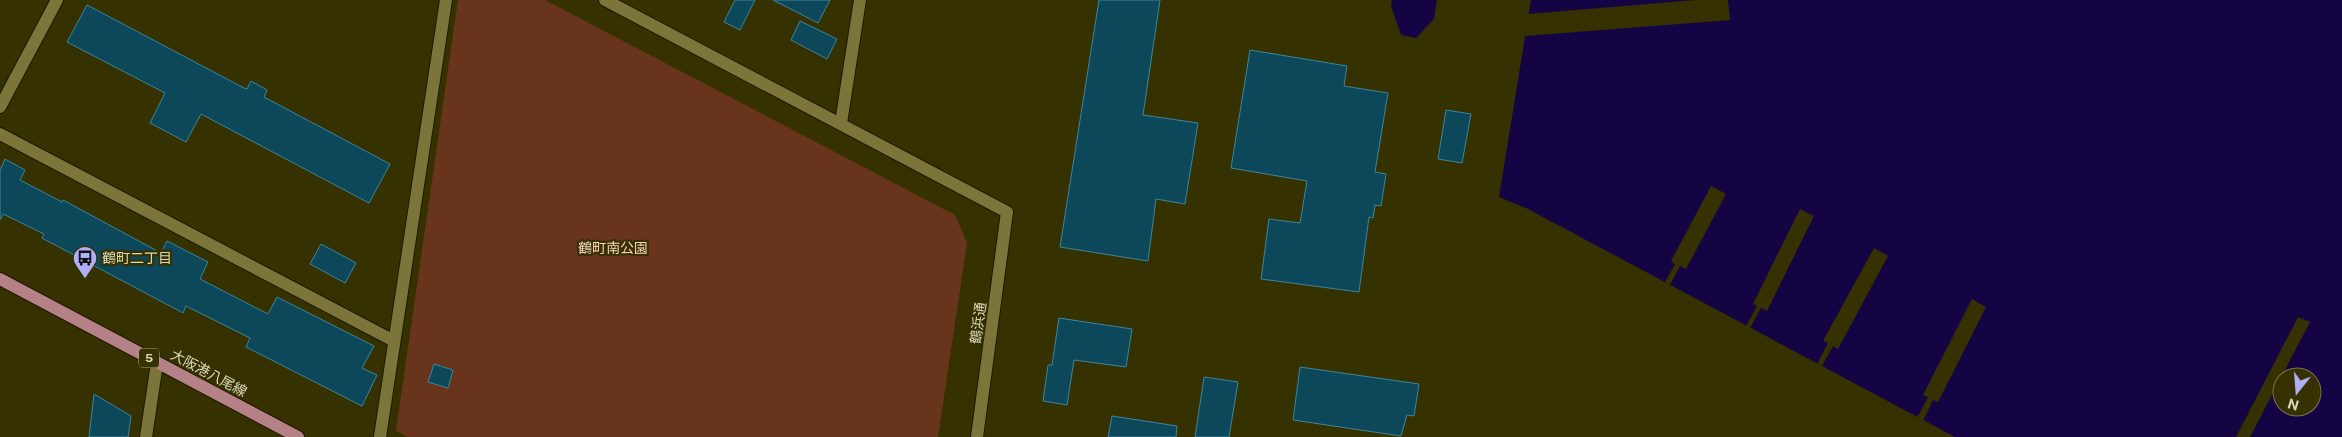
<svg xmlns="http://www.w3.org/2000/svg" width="2342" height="437" font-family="'Public Sans','Noto Sans JP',sans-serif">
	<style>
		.green { fill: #69341c }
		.water { fill: #150444; fill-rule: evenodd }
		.pier { fill: #363100 }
		.building { fill: #0d485a; stroke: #3c859e }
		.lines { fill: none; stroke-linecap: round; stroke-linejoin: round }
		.minor-casing { stroke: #1c1900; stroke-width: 14 }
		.tertiary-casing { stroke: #1c1900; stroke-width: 14 }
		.primary-casing { stroke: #1c1900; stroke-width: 14 }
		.minor { stroke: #7b7539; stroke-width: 12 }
		.tertiary { stroke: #7b7539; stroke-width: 12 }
		.primary { stroke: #b58086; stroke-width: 12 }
		.labels { text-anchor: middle; stroke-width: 4.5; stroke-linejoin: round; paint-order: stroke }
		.shield { fill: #363100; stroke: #aaa783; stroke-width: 1 }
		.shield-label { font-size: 12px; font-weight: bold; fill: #dbd9bb }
		.park-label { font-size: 14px; fill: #fcd1be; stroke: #363100 }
		.poi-label { font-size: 14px; fill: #dbd9bb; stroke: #363100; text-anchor: start }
		.street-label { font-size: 14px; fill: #dbd9bb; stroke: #363100 }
	</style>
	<rect width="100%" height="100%" fill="#363100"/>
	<path class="green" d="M 458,0 L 545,0 L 955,215 L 967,243 L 938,437 L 408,437 L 396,431 Z"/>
	<g class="water">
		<path d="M 1392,0 L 1437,0 L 1434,19 L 1416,38 L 1401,35 L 1391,6 Z"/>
		<path d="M 1531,0 L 2342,0 L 2342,437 L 1955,437 L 1528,209 L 1499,197 ZM 2282,377 L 2312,377 L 2312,407 L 2282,407 Z"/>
	</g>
	<g class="pier">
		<path d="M 1696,0 L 1728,0 L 1730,20 L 1525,36 L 1528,14 Z"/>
		<path d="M 1711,186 L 1726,194 L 1686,269 L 1680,266 L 1670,285 L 1665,282 L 1675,264 L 1671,261 Z"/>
		<path d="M 1800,209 L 1814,216 L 1767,311 L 1761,308 L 1750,328 L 1746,326 L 1757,306 L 1753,304 Z"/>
		<path d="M 1874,248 L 1888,256 L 1838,349 L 1833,346 L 1822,366 L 1817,364 L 1828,343 L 1823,341 Z"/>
		<path d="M 1972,299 L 1986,307 L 1938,402 L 1933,400 L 1923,421 L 1917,418 L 1928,397 L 1923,395 Z"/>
		<path d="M 2298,317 L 2310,322 L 2250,437 L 2236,437 Z"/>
	</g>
	<g class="building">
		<path d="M 735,0 L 755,0 L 740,30 L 724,22 Z"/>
		<path d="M 773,0 L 830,0 L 818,23 Z"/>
		<path d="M 1099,0 L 1160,0 L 1143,115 L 1198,123 L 1185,204 L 1156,199 L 1148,261 L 1060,247 Z"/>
		<path d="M 87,5 L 244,88 L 247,89 L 251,81 L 267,90 L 264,97 L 390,164 L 369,203 L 201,114 L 186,142 L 150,123 L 165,93 L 67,42 Z"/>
		<path d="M 800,21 L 837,39 L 827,59 L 791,40 Z"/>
		<path d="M 1250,50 L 1347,66 L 1344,86 L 1388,93 L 1375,172 L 1386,174 L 1381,206 L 1375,205 L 1373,218 L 1369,217 L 1359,292 L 1261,279 L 1269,219 L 1300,223 L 1307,181 L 1231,168 Z"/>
		<path d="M 1446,110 L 1471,114 L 1462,163 L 1438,159 Z"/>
		<path d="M 5,159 L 25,170 L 20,180 L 62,202 L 63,200 L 161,253 L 167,241 L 208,262 L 200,279 L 268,314 L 277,297 L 374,346 L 362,368 L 377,375 L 362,406 L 246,347 L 250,338 L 186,306 L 183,313 L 42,238 L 44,234 L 3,214 L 0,220 L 0,170 Z"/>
		<path d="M 321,244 L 356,263 L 345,283 L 310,264 Z"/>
		<path d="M 1059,318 L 1132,329 L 1126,367 L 1074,360 L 1067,405 L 1043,401 L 1048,365 L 1052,365 Z"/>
		<path d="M 434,364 L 453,370 L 448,388 L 428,382 Z"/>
		<path d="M 1300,367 L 1419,384 L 1414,416 L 1407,415 L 1401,436 L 1293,420 Z"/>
		<path d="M 1204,377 L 1238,382 L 1229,437 L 1195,437 Z"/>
		<path d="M 94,394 L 131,416 L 128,437 L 89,437 Z"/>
		<path d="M 1112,416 L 1177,426 L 1176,437 L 1108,437 Z"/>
	</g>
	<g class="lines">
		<g class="minor-casing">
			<g id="minor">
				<path d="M 841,123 L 860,0"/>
				<path d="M 0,134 L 394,341"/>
				<path d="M 146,437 L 157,363"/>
			</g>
		</g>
		<g class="tertiary-casing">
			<g id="tertiary">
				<path d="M 605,0 L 1007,212 L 977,437"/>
				<path d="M 0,107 L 57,0"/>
				<path d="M 380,437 L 446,0"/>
			</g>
		</g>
		<g class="primary-casing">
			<path id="primary" d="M 0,279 L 298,437"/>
		</g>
		<use href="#minor" class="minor"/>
		<use href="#tertiary" class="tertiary"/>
		<use href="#primary" class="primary"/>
	</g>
	<defs>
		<g id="bus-pin" transform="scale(1.25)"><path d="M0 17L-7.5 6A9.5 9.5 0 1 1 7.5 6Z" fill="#afaefa" stroke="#363100"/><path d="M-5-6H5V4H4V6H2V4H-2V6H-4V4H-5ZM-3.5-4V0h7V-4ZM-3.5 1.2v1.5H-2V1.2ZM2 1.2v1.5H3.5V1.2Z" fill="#111"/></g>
	</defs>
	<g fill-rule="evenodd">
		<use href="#bus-pin" x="85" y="258"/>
	</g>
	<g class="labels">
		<rect class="shield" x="139" y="348.5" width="20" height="19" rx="4"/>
		<g class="shield-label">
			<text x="149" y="362">5</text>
		</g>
		<g class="park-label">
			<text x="613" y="253">鶴町南公園</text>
		</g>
		<g class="poi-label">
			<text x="102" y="263">鶴町二丁目</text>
		</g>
		<g class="street-label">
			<text transform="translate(978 323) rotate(-82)" y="5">鶴浜通</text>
			<text transform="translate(209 373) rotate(28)" y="5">大阪港八尾線</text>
		</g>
	</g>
	<g transform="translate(2297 392) rotate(197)"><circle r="24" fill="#363100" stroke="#78744b"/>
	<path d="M0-4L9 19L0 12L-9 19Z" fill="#afaefa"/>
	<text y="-8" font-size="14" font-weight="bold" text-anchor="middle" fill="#dbd9bb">N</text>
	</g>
</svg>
